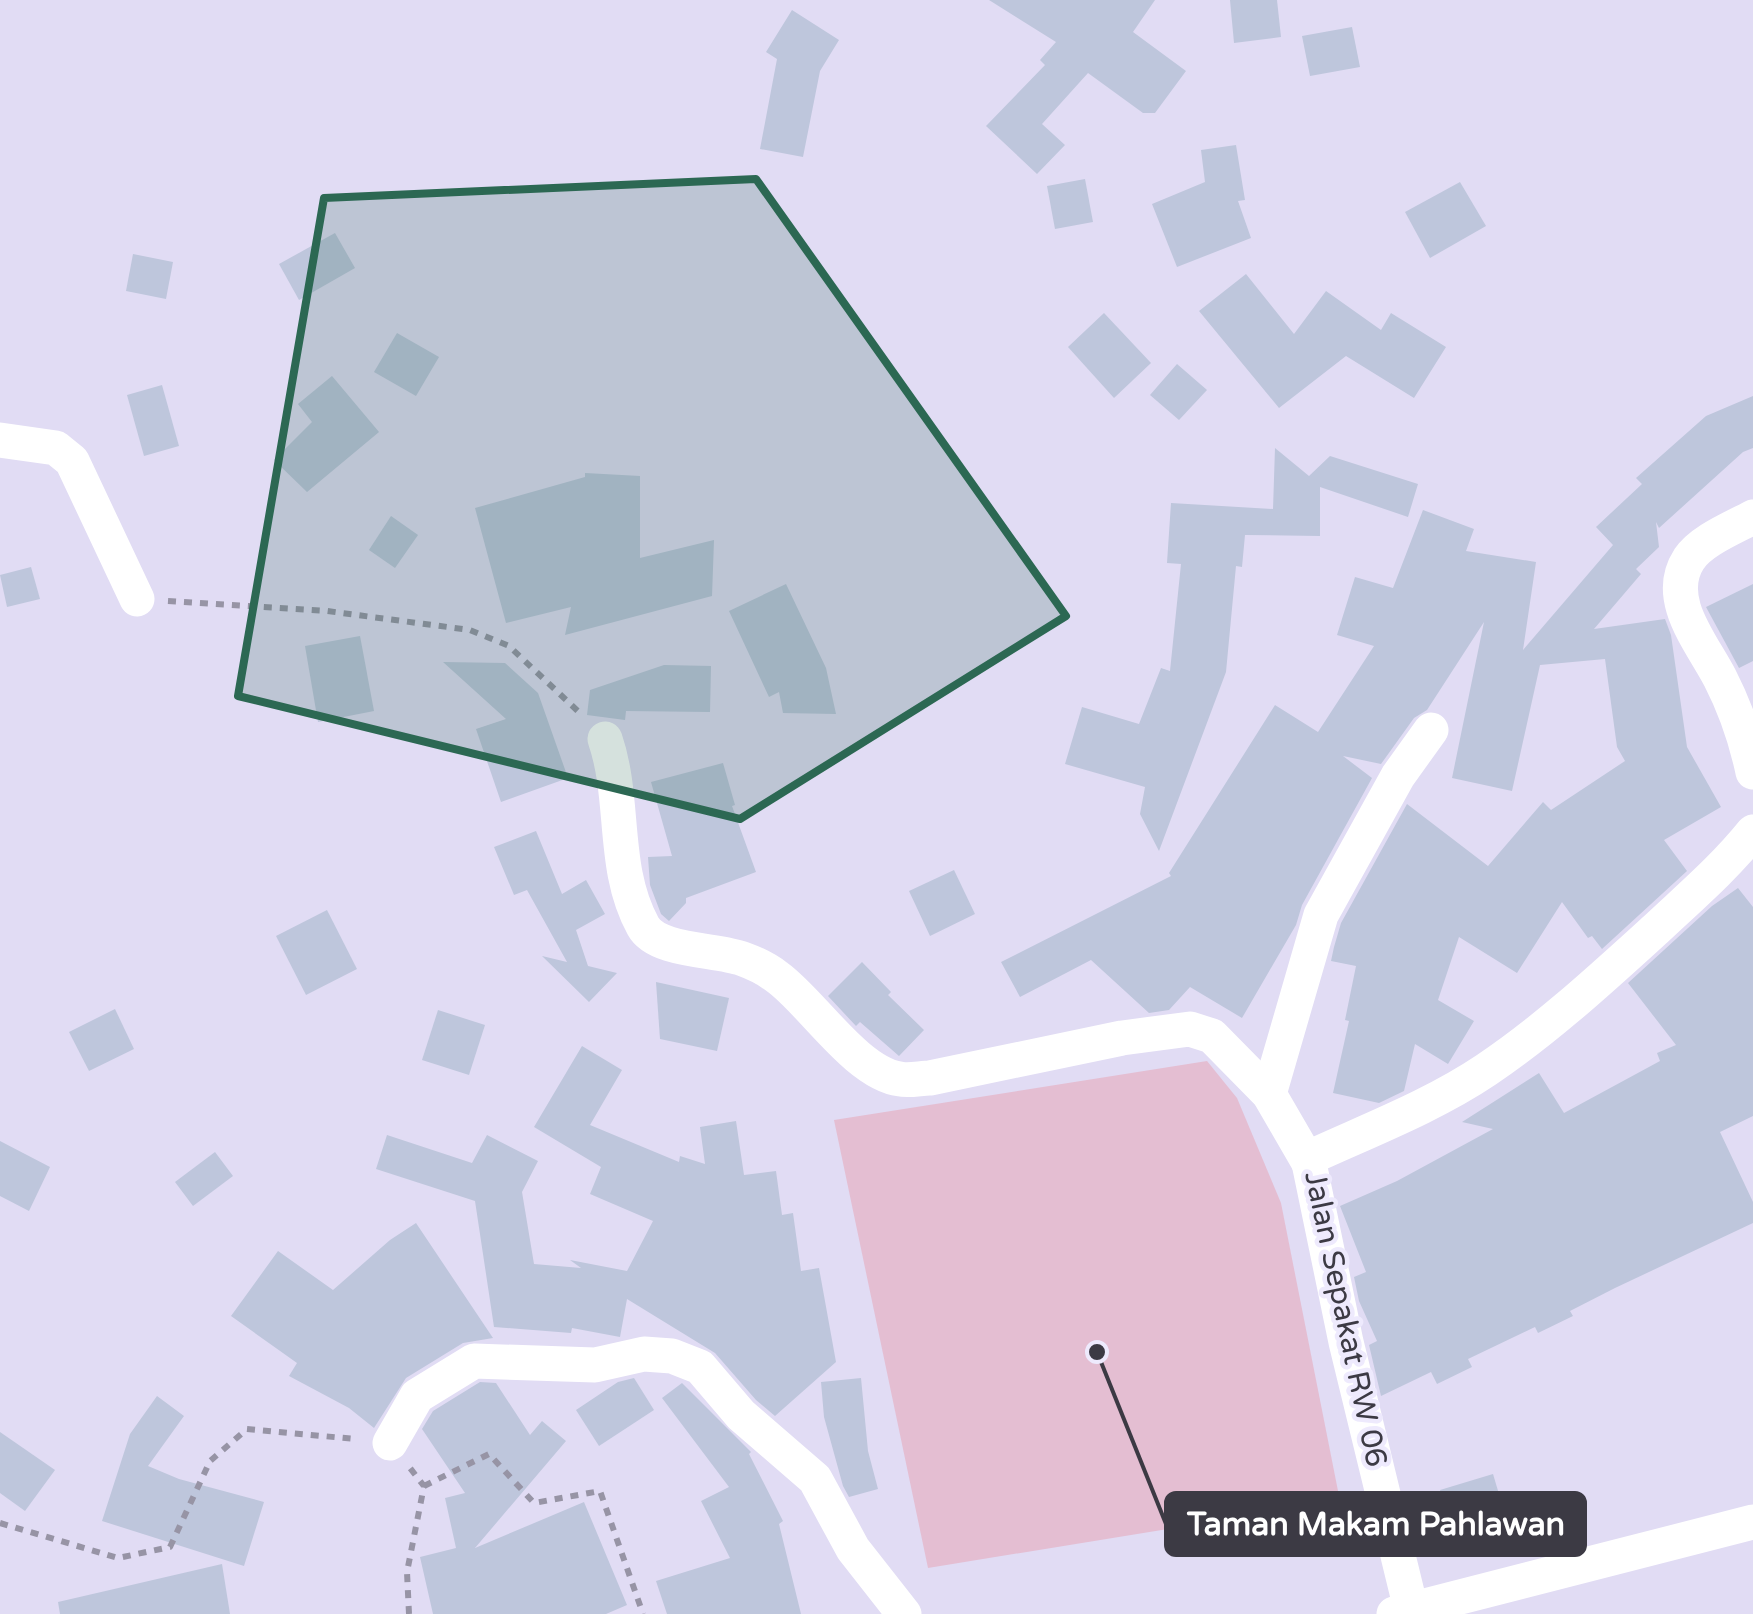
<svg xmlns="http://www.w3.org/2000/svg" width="1753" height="1614" font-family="'Varela Round',sans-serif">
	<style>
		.green { fill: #e4bed2 }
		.building { fill: #bec6dc }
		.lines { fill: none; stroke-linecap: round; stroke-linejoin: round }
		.path { stroke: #9794a5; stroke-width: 6; stroke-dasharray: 8 8; stroke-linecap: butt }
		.minor { stroke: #fff; stroke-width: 35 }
		.marked { fill: #2c6853; fill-opacity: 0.2; stroke: #2c6853; stroke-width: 8; stroke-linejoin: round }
		.labels { text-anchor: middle; stroke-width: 9; stroke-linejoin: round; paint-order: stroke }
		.street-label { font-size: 30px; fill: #3c3a44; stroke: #eeeafd }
		.leader { fill: none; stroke: #3c3a44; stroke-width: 4 }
		.callout-dot { fill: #3c3a44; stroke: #eeeafd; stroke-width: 4 }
		.callout { fill: #3c3a44; stroke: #3c3a44; stroke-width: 4 }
		.callout-label { font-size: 32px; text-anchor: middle; font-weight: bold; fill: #fff }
	</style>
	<rect width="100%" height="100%" fill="#e1dcf4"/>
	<path class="green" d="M 1207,1061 L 1237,1098 L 1281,1203 L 1340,1501 L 928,1568 L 834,1120 Z"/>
	<g class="building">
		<path d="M 989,0 L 1155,0 L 1133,32 L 1186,71 L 1155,113 L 1143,113 L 1088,73 L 1042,124 L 1065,145 L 1037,174 L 986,126 L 1045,65 L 1040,60 L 1056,42 Z"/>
		<path d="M 1230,0 L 1277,0 L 1281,37 L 1234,43 Z"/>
		<path d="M 792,10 L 839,40 L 820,71 L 803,157 L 760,149 L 777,59 L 766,52 Z"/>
		<path d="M 1352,27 L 1360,67 L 1310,76 L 1302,36 Z"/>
		<path d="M 1236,145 L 1245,200 L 1238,201 L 1251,238 L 1177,267 L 1152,204 L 1205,182 L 1201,150 Z"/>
		<path d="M 1085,179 L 1093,222 L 1055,229 L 1047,186 Z"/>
		<path d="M 1460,182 L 1486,226 L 1430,258 L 1405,212 Z"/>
		<path d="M 335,233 L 355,268 L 299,300 L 279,264 Z"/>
		<path d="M 133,254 L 173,262 L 166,299 L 126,291 Z"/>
		<path d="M 1246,274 L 1294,334 L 1326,291 L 1381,330 L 1391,313 L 1446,347 L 1414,398 L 1346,356 L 1279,408 L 1199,311 Z"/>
		<path d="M 1104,313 L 1151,363 L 1114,398 L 1068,347 Z"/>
		<path d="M 397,333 L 439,357 L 416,396 L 374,372 Z"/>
		<path d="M 1177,364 L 1207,390 L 1179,420 L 1150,395 Z"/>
		<path d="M 332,376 L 379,432 L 307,492 L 274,460 L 312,422 L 298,404 Z"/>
		<path d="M 162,385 L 179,446 L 144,456 L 127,395 Z"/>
		<path d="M 1753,396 L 1753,448 L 1743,452 L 1659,528 L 1656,522 L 1659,547 L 1636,569 L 1641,574 L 1594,629 L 1665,619 L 1671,635 L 1687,747 L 1721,807 L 1664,840 L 1687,871 L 1602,949 L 1592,936 L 1588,938 L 1562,902 L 1517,973 L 1459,937 L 1438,1000 L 1474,1021 L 1448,1064 L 1415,1044 L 1404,1091 L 1379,1103 L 1333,1093 L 1349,1021 L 1345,1020 L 1356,966 L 1331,961 L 1334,947 L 1341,923 L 1407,804 L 1488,866 L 1543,802 L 1551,810 L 1625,761 L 1617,747 L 1605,659 L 1540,665 L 1512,791 L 1452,778 L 1484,622 L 1427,710 L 1414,718 L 1381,764 L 1343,756 L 1372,778 L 1302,905 L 1296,925 L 1242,1018 L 1190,987 L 1169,1010 L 1149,1013 L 1091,960 L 1020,997 L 1001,962 L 1171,876 L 1169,873 L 1275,705 L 1318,732 L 1374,646 L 1337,635 L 1355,577 L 1393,588 L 1423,510 L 1474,529 L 1466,551 L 1536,562 L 1523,650 L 1613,545 L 1596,527 L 1642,484 L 1636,478 L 1706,416 Z"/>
		<path d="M 1275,448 L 1309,476 L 1330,456 L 1418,484 L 1408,517 L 1320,487 L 1320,536 L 1245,535 L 1242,567 L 1236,566 L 1226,672 L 1159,851 L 1140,814 L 1145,787 L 1065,764 L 1082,707 L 1139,724 L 1161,668 L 1170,671 L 1181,564 L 1167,563 L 1171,503 L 1273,509 Z"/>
		<path d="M 585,473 L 640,476 L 640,558 L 714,540 L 712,596 L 565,635 L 571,607 L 506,623 L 475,508 L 585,477 Z"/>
		<path d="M 391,516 L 418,535 L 395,568 L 369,550 Z"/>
		<path d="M 31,567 L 40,599 L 7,607 L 0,575 Z"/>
		<path d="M 786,584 L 826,668 L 836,714 L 783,713 L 779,692 L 769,697 L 729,611 Z"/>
		<path d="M 1753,584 L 1753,661 L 1739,668 L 1706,607 Z"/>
		<path d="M 360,636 L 374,711 L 318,722 L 305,646 Z"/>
		<path d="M 443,662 L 505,663 L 538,693 L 568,778 L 501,802 L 476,729 L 506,719 Z"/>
		<path d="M 664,665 L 711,666 L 710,712 L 626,711 L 625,720 L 587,715 L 590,690 Z"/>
		<path d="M 723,763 L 735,805 L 732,806 L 756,872 L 686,898 L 686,903 L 669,921 L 661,914 L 650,885 L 648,857 L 672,856 L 651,782 Z"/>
		<path d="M 536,831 L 562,894 L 586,880 L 605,914 L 576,930 L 588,966 L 617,973 L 589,1002 L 542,956 L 567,962 L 527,890 L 514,895 L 494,847 Z"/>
		<path d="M 954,870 L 975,914 L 930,936 L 909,891 Z"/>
		<path d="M 1738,888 L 1753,907 L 1753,1116 L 1720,1132 L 1753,1202 L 1753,1223 L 1615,1288 L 1570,1311 L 1573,1316 L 1538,1333 L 1535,1327 L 1468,1359 L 1472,1367 L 1437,1384 L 1431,1372 L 1381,1396 L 1369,1345 L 1377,1341 L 1359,1301 L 1354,1277 L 1366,1272 L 1340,1206 L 1397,1181 L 1493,1129 L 1462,1122 L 1539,1073 L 1564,1113 L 1660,1061 L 1657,1053 L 1676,1045 L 1628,983 L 1712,906 Z"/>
		<path d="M 327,910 L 357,969 L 306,995 L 276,936 Z"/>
		<path d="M 862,962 L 891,992 L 888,995 L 924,1030 L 899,1056 L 860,1022 L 856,1026 L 828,996 Z"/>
		<path d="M 656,982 L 729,998 L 717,1051 L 660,1039 Z"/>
		<path d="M 115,1009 L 134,1049 L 89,1071 L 69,1032 Z"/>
		<path d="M 438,1010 L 485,1025 L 469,1075 L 422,1060 Z"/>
		<path d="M 582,1046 L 622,1070 L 590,1125 L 679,1162 L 680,1156 L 705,1164 L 700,1127 L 736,1121 L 744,1175 L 776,1171 L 782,1215 L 793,1213 L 801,1271 L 819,1268 L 836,1362 L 775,1416 L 756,1400 L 715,1353 L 627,1299 L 620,1337 L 572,1328 L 571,1333 L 494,1327 L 475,1201 L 376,1169 L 387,1135 L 472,1163 L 487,1135 L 538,1161 L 522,1192 L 534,1264 L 581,1268 L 570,1260 L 627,1271 L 653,1221 L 590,1194 L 601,1167 L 534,1127 Z"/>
		<path d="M 0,1141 L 50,1167 L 29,1211 L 0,1196 Z"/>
		<path d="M 215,1152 L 233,1176 L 193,1206 L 175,1182 Z"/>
		<path d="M 416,1223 L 493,1338 L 463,1343 L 406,1378 L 374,1428 L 349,1408 L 289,1376 L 297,1363 L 231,1316 L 278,1251 L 333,1290 L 390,1240 Z"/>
		<path d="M 634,1378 L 654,1410 L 599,1446 L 576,1410 L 618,1382 Z"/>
		<path d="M 861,1378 L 868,1451 L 878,1489 L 849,1497 L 843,1486 L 824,1417 L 821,1382 Z"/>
		<path d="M 480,1382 L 496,1383 L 530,1435 L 542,1421 L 566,1441 L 475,1548 L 584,1502 L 627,1605 L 606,1614 L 433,1614 L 420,1557 L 456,1548 L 445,1498 L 465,1493 L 422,1429 L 433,1411 Z"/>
		<path d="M 682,1383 L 751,1452 L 749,1454 L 783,1521 L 779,1524 L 801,1614 L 667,1614 L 656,1581 L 730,1558 L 701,1501 L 729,1487 L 662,1398 Z"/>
		<path d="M 157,1396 L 184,1416 L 148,1466 L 179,1479 L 264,1502 L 244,1566 L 102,1521 L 130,1434 Z"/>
		<path d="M 0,1432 L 55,1470 L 25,1511 L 0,1493 Z"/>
		<path d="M 1493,1474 L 1510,1531 L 1456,1547 L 1440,1490 Z"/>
		<path d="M 222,1564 L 230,1614 L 60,1614 L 58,1602 Z"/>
	</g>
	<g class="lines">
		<g class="path">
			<path d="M 168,601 L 327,611 L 470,630 L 509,646 L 583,716"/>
			<path d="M 424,1486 L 489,1454 L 534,1503 L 600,1491 L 643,1614"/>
			<path d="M 0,1523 L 118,1558 L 170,1547 L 210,1461 L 247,1429 L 355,1439"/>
			<path d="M 409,1614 L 407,1572 L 424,1486 L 410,1468"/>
		</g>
		<g class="minor">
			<path d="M 0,440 L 56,448 L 72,461 L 137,599"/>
			<path d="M 1753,517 C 1733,528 1702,540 1689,559 C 1663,599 1702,643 1720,678 C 1736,709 1746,739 1753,772"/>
			<path d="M 605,739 C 626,800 611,868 643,926 C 657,952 717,949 743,959 C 754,963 768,970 777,977 C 811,1001 856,1073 900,1079 C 909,1081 921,1078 930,1078 L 1122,1038 L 1190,1029 L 1212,1036 L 1269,1094 L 1309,1163"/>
			<path d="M 1269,1094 L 1321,915 L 1398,776 L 1431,730"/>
			<path d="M 390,1443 L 417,1396 L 474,1361 L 595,1365 L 644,1354 L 672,1356 L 700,1367 L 741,1415 L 815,1479 L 853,1549 L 904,1614"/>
			<path d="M 1411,1609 L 1346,1342 L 1309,1163 L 1315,1155 C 1372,1129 1434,1105 1486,1070 C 1547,1029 1602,978 1656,929 C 1690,897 1724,868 1753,832"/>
			<path d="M 1394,1614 L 1753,1522"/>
		</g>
	</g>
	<path class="marked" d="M 756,179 L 1066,616 L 740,819 L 238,696 L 324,198 Z"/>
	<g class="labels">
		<g class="street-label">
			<text transform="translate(1346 1319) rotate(78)" y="10">Jalan Sepakat RW 06</text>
		</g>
	</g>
	<path class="leader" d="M1097 1352L1166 1524"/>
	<circle class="callout-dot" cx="1097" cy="1352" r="10"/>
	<rect class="callout" x="1166" y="1493" width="419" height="62" rx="10"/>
	<g class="callout-label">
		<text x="1376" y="1535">Taman Makam Pahlawan</text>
	</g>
</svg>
